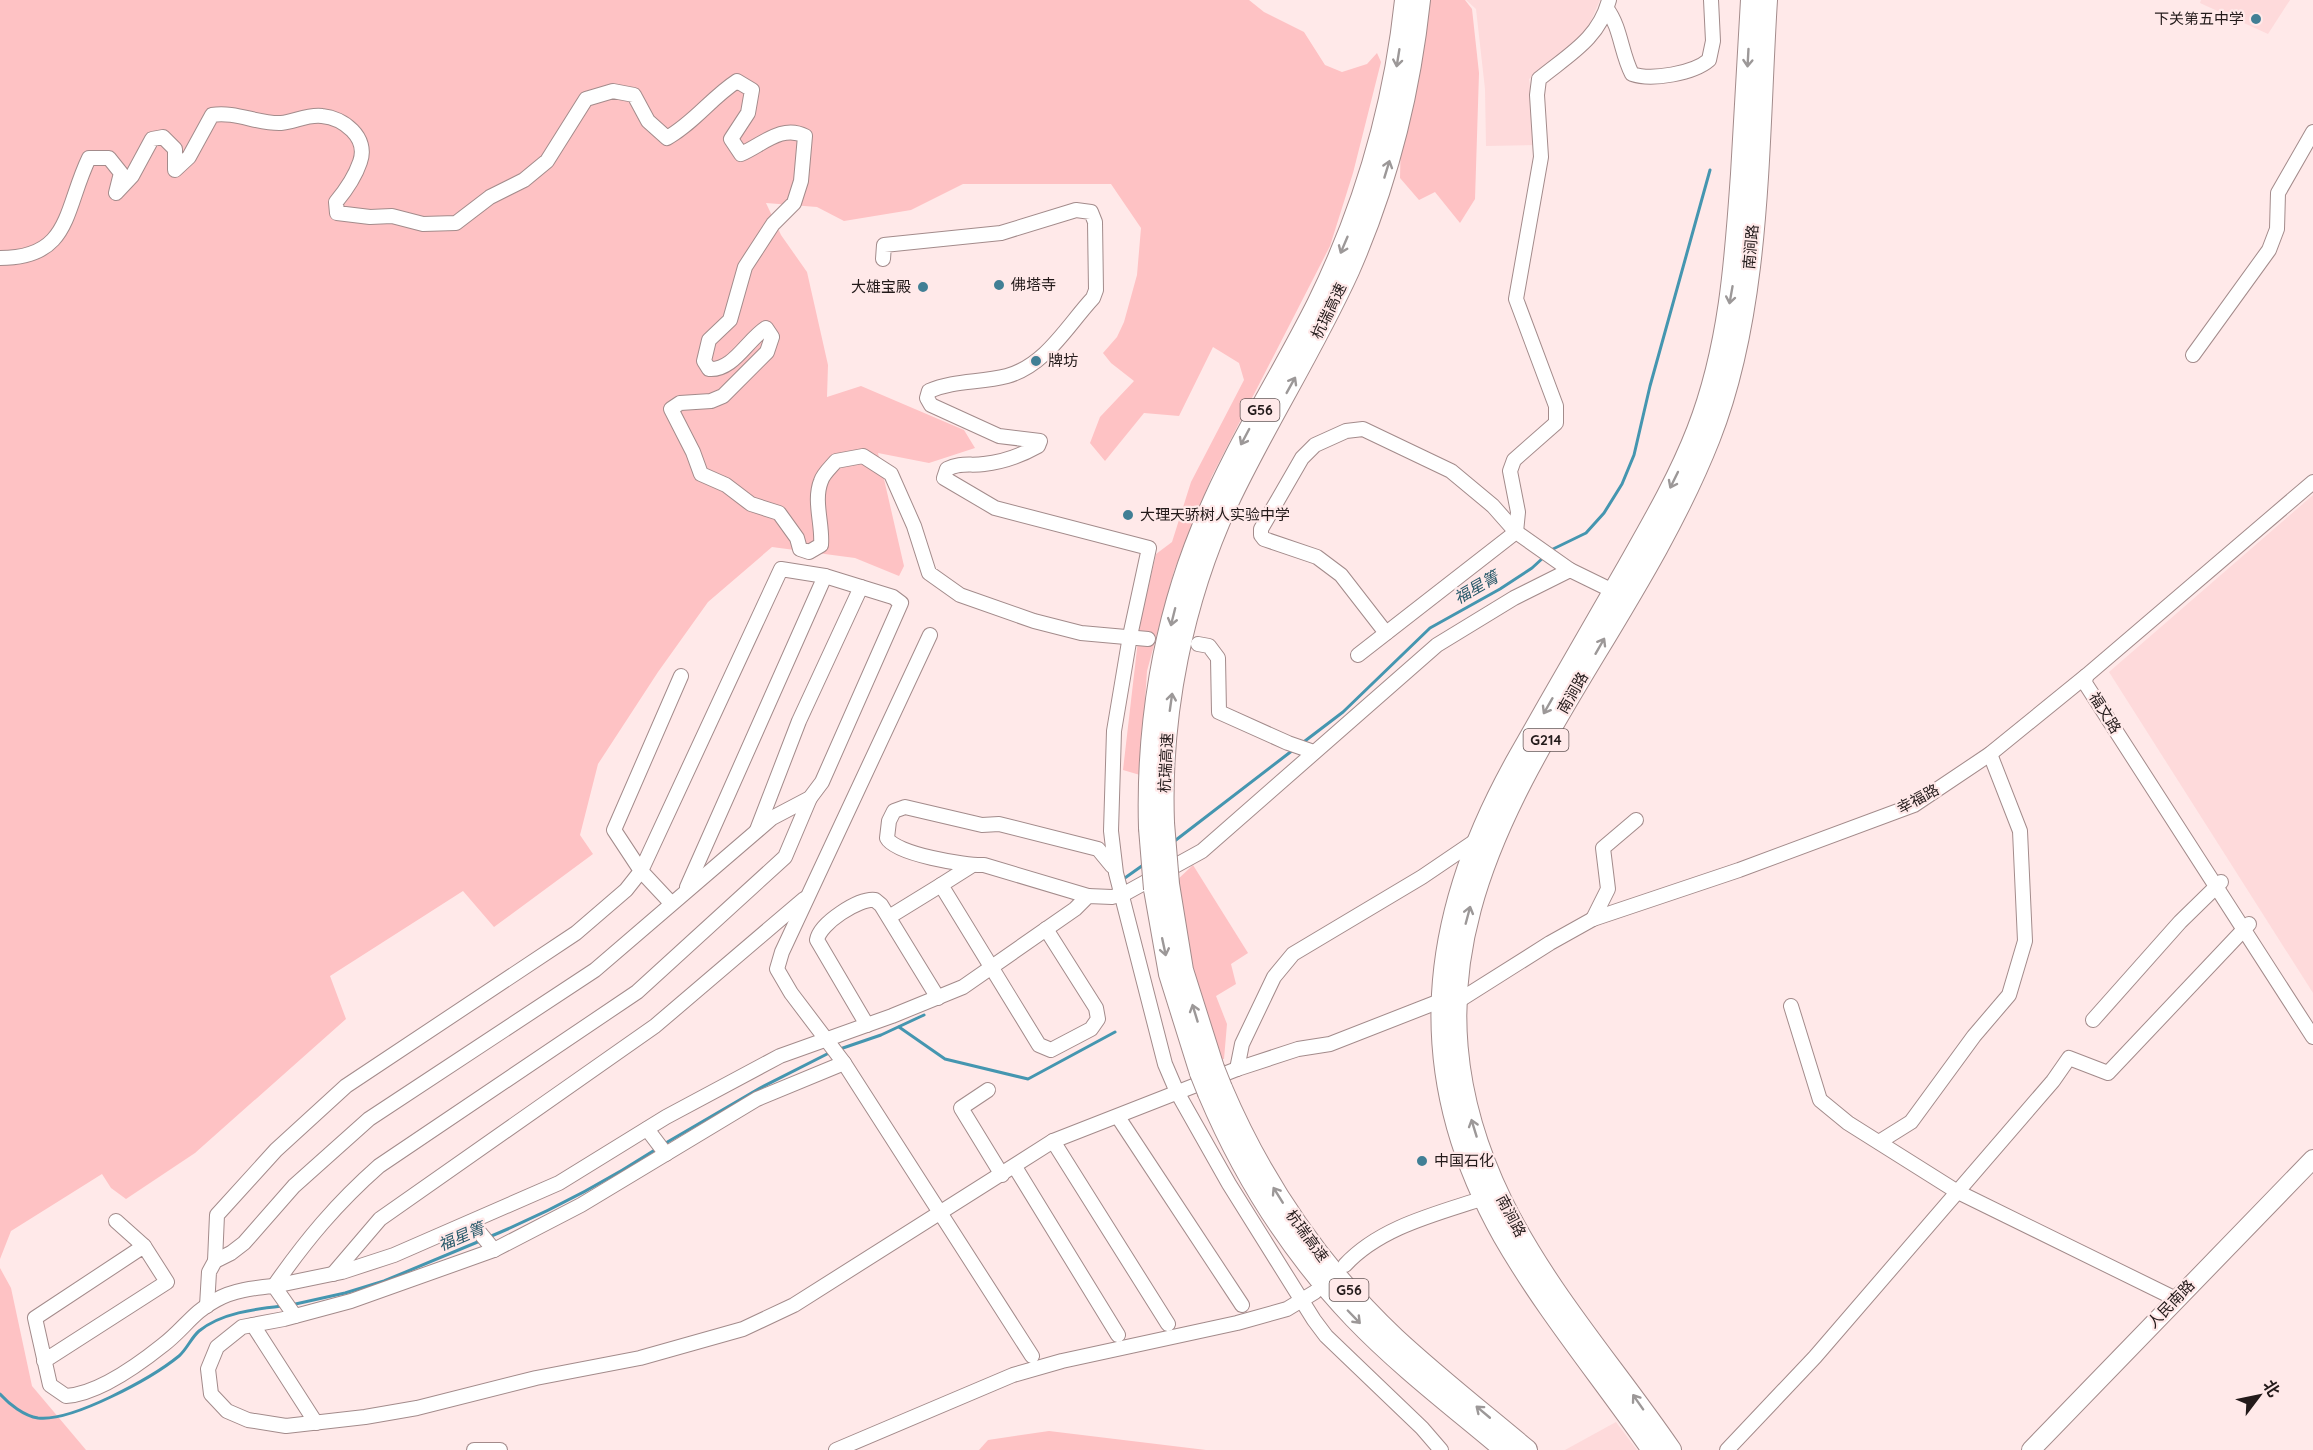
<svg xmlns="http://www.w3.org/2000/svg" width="2313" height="1450" font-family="Quicksand,'Noto Sans SC',sans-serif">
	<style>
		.built { fill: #fedadb }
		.green { fill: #fec2c4 }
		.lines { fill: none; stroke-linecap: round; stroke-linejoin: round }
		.stream { stroke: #4596b0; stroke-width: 3 }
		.minor-casing { stroke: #a38b8b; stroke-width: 16 }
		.major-casing { stroke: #a38b8b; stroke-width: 20 }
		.highway-casing { stroke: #a38b8b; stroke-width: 22 }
		.minor { stroke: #fff; stroke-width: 14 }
		.major { stroke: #fff; stroke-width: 18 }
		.highway { stroke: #fff; stroke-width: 20 }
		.highway-bridge-casing { stroke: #a38b8b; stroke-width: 22; stroke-linecap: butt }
		.highway-bridge { stroke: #fff; stroke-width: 20 }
		.oneway { stroke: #9c9898 }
		.poi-dot { fill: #417f95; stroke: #ffe9e9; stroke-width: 2 }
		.labels { text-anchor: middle; stroke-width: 4.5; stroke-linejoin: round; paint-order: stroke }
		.shield { fill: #ffe9e9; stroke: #655858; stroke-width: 1.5 }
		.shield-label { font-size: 14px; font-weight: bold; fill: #231a1a }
		.poi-label { font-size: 15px; fill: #231a1a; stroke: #ffe9e9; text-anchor: start }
		.street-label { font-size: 15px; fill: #231a1a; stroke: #ffe9e9 }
		.water-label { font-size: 16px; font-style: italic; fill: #28596a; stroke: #ffe9e9 }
	</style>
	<rect width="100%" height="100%" fill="#ffe9e9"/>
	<g class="built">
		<path d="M 1466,0 L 1600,0 L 1584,37 L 1529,79 L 1539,145 L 1486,146 L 1485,89 L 1476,9 Z"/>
		<path d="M 2201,0 L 2290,0 L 2268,34 L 2200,3 Z"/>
		<path d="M 2313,495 L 2313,993 L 2109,672 Z"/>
		<path d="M 1616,1422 L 1637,1450 L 1565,1450 Z"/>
	</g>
	<g class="green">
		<path d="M 0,0 L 1249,0 L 1264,12 L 1304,32 L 1325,65 L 1342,72 L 1367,64 L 1377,53 L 1381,62 L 1353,173 L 1330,246 L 1212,476 L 1174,571 L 1147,671 L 1140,775 L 1123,770 L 1140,623 L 1156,554 L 1172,542 L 1191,482 L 1244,380 L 1239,363 L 1213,347 L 1179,416 L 1144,413 L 1105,461 L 1090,443 L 1100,417 L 1134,381 L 1111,363 L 1103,353 L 1117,337 L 1124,322 L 1137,275 L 1141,228 L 1111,184 L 963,184 L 911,210 L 844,221 L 817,207 L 766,203 L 781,235 L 807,272 L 828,365 L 827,397 L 861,386 L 964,430 L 975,448 L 929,463 L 878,453 L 904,566 L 899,576 L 855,558 L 772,547 L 708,602 L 658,672 L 598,764 L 580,835 L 593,854 L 494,927 L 463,891 L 330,976 L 346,1019 L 195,1153 L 126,1199 L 111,1188 L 102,1174 L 11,1231 L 0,1259 Z"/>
		<path d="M 1426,0 L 1465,0 L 1472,9 L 1479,73 L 1475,199 L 1460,223 L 1435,192 L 1419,200 L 1400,178 L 1401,134 Z"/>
		<path d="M 1193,865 L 1248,953 L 1231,964 L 1236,984 L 1216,996 L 1227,1024 L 1224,1059 L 1218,1059 C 1199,1001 1185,943 1175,882 Z"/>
		<path d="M 0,1268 L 11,1288 L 32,1386 L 86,1450 L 0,1450 Z"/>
		<path d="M 1049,1431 L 1206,1450 L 979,1450 L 988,1440 Z"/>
	</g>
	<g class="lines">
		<g class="stream">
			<path d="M 1551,550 L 1586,533 L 1604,513 L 1622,484 L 1634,455 L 1650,386 L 1710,170"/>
			<path d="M 1301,744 L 1343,712 L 1430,628 L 1500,589 L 1532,568 L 1544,557"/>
			<path d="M 1172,843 L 1293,750"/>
			<path d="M 1122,880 L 1146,863"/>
			<path d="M 899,1027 L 945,1059 L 1028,1079 L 1115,1032"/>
			<path d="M 840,1049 L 881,1035 L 924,1015"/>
			<path d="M 664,1144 L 760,1088 L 831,1052"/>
			<path d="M 489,1237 C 549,1212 604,1183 658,1148"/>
			<path d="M 291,1305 L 345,1293 L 384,1281 L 480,1241"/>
			<path d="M 0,1394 C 9,1404 24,1416 38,1418 C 72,1422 152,1378 179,1356 C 187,1349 191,1338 199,1331 C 221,1313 255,1309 282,1306"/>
		</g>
		<g class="minor-casing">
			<g id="minor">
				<path d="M 1607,9 C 1621,28 1621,53 1632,74 C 1652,81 1694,73 1709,60 L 1713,41 L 1711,0"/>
				<path d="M 0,258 C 71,258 64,210 89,158 L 109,158 L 121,173 L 116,193 L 132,176 L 152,139 L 163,137 L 175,149 L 175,170 L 189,157 L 212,115 C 235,111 258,124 281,123 C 294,122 308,114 322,116 C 343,118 369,137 360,162 C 355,177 346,190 336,202 L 337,213 L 370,217 L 392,216 L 423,224 L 456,223 L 490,197 L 524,180 L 547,161 L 586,99 L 613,91 L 634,95 L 648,121 L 667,138 C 695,122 711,98 737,81 L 752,90 L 748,113 L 731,139 L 741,154 C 762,145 782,124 805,136 L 801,181 L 794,203 L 773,224 L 745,267 L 730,320 L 709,340 L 704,361 L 709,369 C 733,371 747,340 766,328 L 772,337 L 767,352 L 723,396 L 711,401 L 680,403 L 671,409 L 693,452 L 701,474 L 726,485 L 751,504 L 779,513 L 797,538 L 800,549 L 809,552 L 821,545 C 823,525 813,501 821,481 C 823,474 831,467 836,461 L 863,456 L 891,474 L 914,526 L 929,573 L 960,595 L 1034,621 L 1081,633 L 1148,639"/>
				<path d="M 883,259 L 884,245 L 1001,233 L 1076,210 L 1091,212 L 1095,222 L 1096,290 L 1093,298 C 1067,326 1046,365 1007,376 C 980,383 954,380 929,391 L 927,398 L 931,405 L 999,436 L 1040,441 L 1038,446 C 1022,455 1003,462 984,464 C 971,466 960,462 947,469 L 944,478 L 995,508 L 1149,548 L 1130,636 L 1114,731 L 1111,831 L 1116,873 L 1165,1064 L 1177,1092 L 1229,1184 L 1314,1320 L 1326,1336 L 1422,1428 L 1441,1450"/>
				<path d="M 2193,355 L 2269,250 L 2277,229 L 2278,193 L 2313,132"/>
				<path d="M 1516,532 L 1518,512 L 1510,471 L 1514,460 L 1556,423 L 1556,406 L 1516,299 L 1541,157 L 1537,95 L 1539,79 C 1568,55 1599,39 1609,0"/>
				<path d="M 1386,633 L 1341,575 L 1317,557 L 1264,539 L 1261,535 L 1261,529 L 1302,458 L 1315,445 L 1346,431 L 1363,429 L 1451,471 L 1493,506 L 1516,532"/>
				<path d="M 930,635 L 782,952 L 777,969 L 791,993 L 844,1063 L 1032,1356"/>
				<path d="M 1198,644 L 1209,646 L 1218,658 L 1219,712 L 1288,743 L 1314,752"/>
				<path d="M 1358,655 L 1516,532 L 1570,570"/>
				<path d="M 2086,676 L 2085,683 L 2313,1037"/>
				<path d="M 757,830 L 799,721 L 861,587"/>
				<path d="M 971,866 L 941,885 L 1039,1045 L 1051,1050 L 1091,1029 L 1098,1019 L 1096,1008 L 1046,929"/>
				<path d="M 687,887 L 825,576"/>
				<path d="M 1088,896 L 984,865 C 966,866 895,854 887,838 L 889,821 L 894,811 L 905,807 L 982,825 L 999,824 L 1098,849 L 1112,866"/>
				<path d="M 889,917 L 941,885"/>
				<path d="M 1593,919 L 1608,889 L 1603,848 L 1636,820"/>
				<path d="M 1455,1003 L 1550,943 L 1593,919 L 1739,870 L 1914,805 L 1990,754 L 2086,676 L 2313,482"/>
				<path d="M 1791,1006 L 1820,1100 L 1848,1123 L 1956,1191 L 2176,1299"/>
				<path d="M 2093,1020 L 2180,922 L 2221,882"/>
				<path d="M 867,1025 L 817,940 C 820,923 859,898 875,900 L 881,905 L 938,998"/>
				<path d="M 844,1063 L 757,1099 L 581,1205 L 494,1250 L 351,1301 L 284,1319 L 242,1327 L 217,1347 L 208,1369 L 211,1394 L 227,1411 L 248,1420 L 286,1426 L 365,1417 L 417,1408 L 536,1378 L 640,1358 L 743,1329 L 794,1305 L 1053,1141 L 1237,1069 L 1298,1049 L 1330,1044 L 1440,1001"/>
				<path d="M 1237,1069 L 1242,1044 L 1274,977 L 1293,954 L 1422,877 L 1478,839"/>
				<path d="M 988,1090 L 961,1108 L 1002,1175"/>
				<path d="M 1118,1117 L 1242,1305"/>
				<path d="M 647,1129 L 666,1154"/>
				<path d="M 1053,1141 L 1168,1324"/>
				<path d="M 1879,1142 L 1911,1122 L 1974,1036 L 2009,995 L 2025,941 L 2020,831 L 1990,754"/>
				<path d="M 1015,1167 L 1118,1335"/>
				<path d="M 116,1221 L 144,1246"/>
				<path d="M 471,1222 L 494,1250"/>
				<path d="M 215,1261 L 217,1215 L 276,1150 L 346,1086 L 576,933 L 626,890 L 641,871 L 614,830 L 681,676"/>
				<path d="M 1345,1265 C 1380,1227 1436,1214 1484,1198"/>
				<path d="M 333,1274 L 380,1219 L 655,1026 L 804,899"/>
				<path d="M 274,1286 L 342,1272 L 394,1255 L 559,1183 L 666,1117 L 780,1056 L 892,1016 L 963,987 L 1075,909 L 1088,896 L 1112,897 L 1124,894 L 1202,851 L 1437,645 L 1514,598 L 1570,570 L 1613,591"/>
				<path d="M 274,1286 C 306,1240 337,1203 379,1166 L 637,992 L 785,857 L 810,798"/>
				<path d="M 207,1306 L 209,1272 L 215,1261 L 231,1253 L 244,1243 L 294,1186 L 369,1119 L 595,970 L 772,818 L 810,798 L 822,782 L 901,603 L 893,597 L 825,576 L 781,569 L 641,871 L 671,903"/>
				<path d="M 253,1325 L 316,1423"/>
				<path d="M 44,1361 L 167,1282 L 144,1246 L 35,1318 L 50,1385 L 66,1396 C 97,1394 138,1365 163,1345 C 182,1331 194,1311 216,1300 C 233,1290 254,1288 274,1286 L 295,1316"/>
				<path d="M 474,1450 L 500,1450"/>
				<path d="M 836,1450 L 1013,1375 L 1062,1361 L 1237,1323 L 1287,1309 L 1315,1292"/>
				<path d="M 1727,1450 L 1815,1357 L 2053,1081 L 2069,1058 L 2108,1073 L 2249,924"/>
			</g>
		</g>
		<g class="major-casing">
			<path id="major" d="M 2031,1450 L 2313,1159"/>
		</g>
		<g class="highway-casing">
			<g id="highway">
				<path d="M 1164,823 C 1160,714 1183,600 1229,501 C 1266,423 1313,350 1349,271 C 1387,185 1410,94 1420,0"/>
				<path d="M 1149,828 C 1146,727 1163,623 1201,530 C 1232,451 1279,380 1317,304 C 1364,208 1394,106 1405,0"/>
				<path d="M 1169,884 L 1183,970 L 1214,1068"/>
				<path d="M 1154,889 L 1169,974 L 1200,1073"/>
				<path d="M 1222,1088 C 1262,1182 1321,1268 1395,1338 C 1437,1377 1483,1413 1527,1450"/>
				<path d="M 1208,1093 C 1243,1176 1292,1253 1354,1318 C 1400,1366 1454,1407 1505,1450"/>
				<path d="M 1652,1450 C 1603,1379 1546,1311 1503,1236 C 1410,1071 1428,916 1519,756 C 1554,694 1590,632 1625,571 C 1651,525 1678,479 1697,430 C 1729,348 1735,261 1741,174 C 1744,116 1748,58 1751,0"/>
				<path d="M 1671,1450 C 1615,1368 1546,1291 1502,1201 C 1353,894 1607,700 1710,438 C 1762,306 1758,140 1767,0"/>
			</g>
		</g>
		<use href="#minor" class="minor"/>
		<use href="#major" class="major"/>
		<use href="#highway" class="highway"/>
		<g class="highway-bridge-casing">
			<g id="highway-bridge">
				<path d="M 1164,823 L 1169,884"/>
				<path d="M 1149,828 L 1154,889"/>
				<path d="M 1214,1068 L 1222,1088"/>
				<path d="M 1200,1073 L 1208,1093"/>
			</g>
		</g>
		<use href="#highway-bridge" class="highway-bridge"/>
	</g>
	<defs><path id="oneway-shaft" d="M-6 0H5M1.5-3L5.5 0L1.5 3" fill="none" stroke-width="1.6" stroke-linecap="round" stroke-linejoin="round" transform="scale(1.5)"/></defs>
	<g class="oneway">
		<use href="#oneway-shaft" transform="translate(1398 58) rotate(99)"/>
		<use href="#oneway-shaft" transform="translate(1748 58) rotate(93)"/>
		<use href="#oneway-shaft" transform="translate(1387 169) rotate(-73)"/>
		<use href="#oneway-shaft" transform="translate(1344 245) rotate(113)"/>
		<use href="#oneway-shaft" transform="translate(1731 295) rotate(100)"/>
		<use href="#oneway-shaft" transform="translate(1291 385) rotate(-61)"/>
		<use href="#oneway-shaft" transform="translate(1245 437) rotate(118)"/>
		<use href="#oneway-shaft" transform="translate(1674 480) rotate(116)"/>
		<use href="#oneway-shaft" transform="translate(1173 617) rotate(104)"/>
		<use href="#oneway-shaft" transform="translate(1600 646) rotate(-60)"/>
		<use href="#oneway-shaft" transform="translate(1171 702) rotate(-82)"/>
		<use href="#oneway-shaft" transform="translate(1548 706) rotate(120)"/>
		<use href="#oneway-shaft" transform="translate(1468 915) rotate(-75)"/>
		<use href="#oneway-shaft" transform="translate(1164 947) rotate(78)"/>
		<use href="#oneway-shaft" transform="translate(1195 1013) rotate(-107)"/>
		<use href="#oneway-shaft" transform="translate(1474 1128) rotate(-107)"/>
		<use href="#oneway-shaft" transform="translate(1278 1195) rotate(-122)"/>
		<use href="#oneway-shaft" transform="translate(1354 1317) rotate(46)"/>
		<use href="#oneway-shaft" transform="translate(1638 1402) rotate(-125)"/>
		<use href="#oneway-shaft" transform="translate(1483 1412) rotate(-140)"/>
	</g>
	<g class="poi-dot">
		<circle cx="2256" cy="19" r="6"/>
		<circle cx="999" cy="285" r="6"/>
		<circle cx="923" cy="287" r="6"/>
		<circle cx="1036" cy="361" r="6"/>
		<circle cx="1128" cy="515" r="6"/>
		<circle cx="1422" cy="1161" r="6"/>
	</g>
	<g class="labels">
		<g class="shield">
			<rect x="1240.5" y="399" width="39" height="22" rx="4.5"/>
			<rect x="1523.5" y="729" width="45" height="22" rx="4.5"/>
			<rect x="1329.5" y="1279" width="39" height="22" rx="4.5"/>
		</g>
		<g class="shield-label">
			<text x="1260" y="415">G56</text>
			<text x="1546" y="745">G214</text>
			<text x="1349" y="1295">G56</text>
		</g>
		<g class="poi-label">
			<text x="2244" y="24" text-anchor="end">下关第五中学</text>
			<text x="1011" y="290">佛塔寺</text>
			<text x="911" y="292" text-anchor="end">大雄宝殿</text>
			<text x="1048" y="366">牌坊</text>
			<text x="1140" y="520">大理天骄树人实验中学</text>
			<text x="1434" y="1166">中国石化</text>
		</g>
		<g class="street-label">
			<text transform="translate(1751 247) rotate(-85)" y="5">南涧路</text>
			<text transform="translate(1329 311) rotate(-64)" y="5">杭瑞高速</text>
			<text transform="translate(1573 693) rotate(-60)" y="5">南涧路</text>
			<text transform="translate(2105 713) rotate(58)" y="5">福文路</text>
			<text transform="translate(1166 763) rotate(-87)" y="5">杭瑞高速</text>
			<text transform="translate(1918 799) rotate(-28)" y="5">幸福路</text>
			<text transform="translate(1511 1216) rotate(62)" y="5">南涧路</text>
			<text transform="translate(1307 1236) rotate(54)" y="5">杭瑞高速</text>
			<text transform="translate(2171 1304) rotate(-46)" y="5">人民南路</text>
		</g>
		<g class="water-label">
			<text transform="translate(1476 587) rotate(-30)" y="6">福星箐</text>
			<text transform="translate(461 1236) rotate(-23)" y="6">福星箐</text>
		</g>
	</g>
	<g transform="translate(2259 1396) rotate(58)" stroke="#ffe9e9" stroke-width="4.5" paint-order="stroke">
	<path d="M0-4.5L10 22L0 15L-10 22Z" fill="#231a1a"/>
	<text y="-9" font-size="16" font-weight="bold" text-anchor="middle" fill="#231a1a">北</text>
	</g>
</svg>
